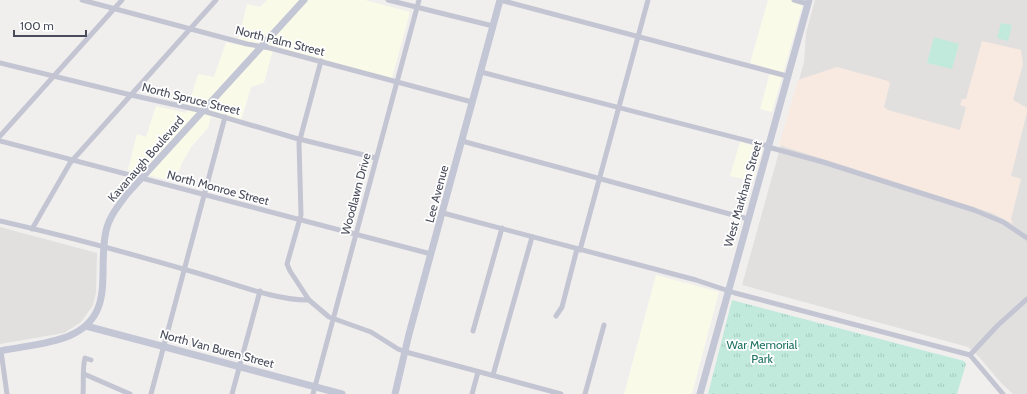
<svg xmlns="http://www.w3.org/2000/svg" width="1027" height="394" font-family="Cabin,sans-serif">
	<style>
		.commercial { fill: #fafae9 }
		.education { fill: #e2e0df }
		.medical { fill: #f8eae1 }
		.green { fill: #c1eadd }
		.park { fill: url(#park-tufts) }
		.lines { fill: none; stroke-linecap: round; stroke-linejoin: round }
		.street { stroke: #c3c6d2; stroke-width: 5 }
		.secondary { stroke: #c3c6d5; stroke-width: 7 }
		.labels { text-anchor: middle; stroke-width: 3.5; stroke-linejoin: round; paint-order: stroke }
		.street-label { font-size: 12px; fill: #484c5a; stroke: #fff }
		.park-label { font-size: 12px; fill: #207464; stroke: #fff }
	</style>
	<defs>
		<pattern id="park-tufts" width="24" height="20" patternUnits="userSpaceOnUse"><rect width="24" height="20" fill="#c1eadd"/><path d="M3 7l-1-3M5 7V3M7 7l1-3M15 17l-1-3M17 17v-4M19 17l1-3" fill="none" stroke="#a7cac0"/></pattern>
	</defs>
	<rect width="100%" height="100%" fill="#f1efee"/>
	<g class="commercial">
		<path d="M 267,0 L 365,0 L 410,12 L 392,78 L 273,50 L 264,83 L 251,87 L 240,125 L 211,117 L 208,128 L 192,146 L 182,163 L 175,182 L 128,170 L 137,134 L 146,137 L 156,106 L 186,113 L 198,74 L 214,77 L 226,42 L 237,45 L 247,4 L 260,7 Z"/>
		<path d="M 768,0 L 804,0 L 772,112 L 760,109 L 771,69 L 750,63 Z"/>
		<path d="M 740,142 L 763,148 L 753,181 L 730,176 Z"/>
		<path d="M 656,275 L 719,292 L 692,394 L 624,394 Z"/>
	</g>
	<g class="education">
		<path d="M 815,0 L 1027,0 L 1027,394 L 1013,394 L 1002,384 L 979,357 L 968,347 L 742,285 L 804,62 L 806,33 Z"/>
		<path d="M 0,227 L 97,253 L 96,293 L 93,305 L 81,322 L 64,333 L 0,344 Z"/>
	</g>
	<path class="medical" d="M 982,41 L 1021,50 L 1023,64 L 1013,100 L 1027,108 L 1027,112 L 1011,176 L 1021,179 L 1011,219 L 1013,224 L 992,213 L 779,145 L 798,80 L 837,67 L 888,81 L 890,83 L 884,107 L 888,110 L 960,130 L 966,107 L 960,105 L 962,99 L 966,99 Z"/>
	<g class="green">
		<path d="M 1001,23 L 1012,25 L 1008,41 L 997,38 Z"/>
		<path d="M 934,37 L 959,44 L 952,69 L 927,63 Z"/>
	</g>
	<path class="park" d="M 732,300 L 964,361 L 966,364 L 957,394 L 708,394 Z"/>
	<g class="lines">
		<g class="street">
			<path d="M 82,0 L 247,44 L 270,48 L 472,102"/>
			<path d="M 388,0 L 493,26"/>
			<path d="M 500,0 L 787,76"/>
			<path d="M 794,0 L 808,4"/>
			<path d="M 321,61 L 299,143 L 301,215 L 287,264 L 290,271 L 309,300 L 329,317 L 371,332 L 398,349 L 406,352 L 561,394"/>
			<path d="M 0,63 L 131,95 L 203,111 L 295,138 L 376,158"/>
			<path d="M 481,72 L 768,146"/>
			<path d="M 0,136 L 122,0"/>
			<path d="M 0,141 L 431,254"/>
			<path d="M 462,141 L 748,219"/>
			<path d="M 768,147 L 823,162 L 974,210 L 1003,222 L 1027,238"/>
			<path d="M 443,213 L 696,280 L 735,293 L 970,355"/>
			<path d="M 0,221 C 66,236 132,254 197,273 C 230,282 276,301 309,300"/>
			<path d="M 32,229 L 70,163 L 216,0"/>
			<path d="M 580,250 L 648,0"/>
			<path d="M 556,316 L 562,307 L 577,249"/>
			<path d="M 473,331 L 502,228"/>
			<path d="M 1,351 L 7,394"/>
			<path d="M 970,355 L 998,325 L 1027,299"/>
			<path d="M 970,355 L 1003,394"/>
			<path d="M 84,374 L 130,394"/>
			<path d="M 493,375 L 532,237"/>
			<path d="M 83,394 C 84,382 82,370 85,358 L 91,360"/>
			<path d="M 151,394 L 225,117"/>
			<path d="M 232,394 L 260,291"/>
			<path d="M 313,394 L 419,0"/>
			<path d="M 472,394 L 478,372"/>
			<path d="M 585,394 L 604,325"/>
		</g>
		<g class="secondary">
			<path d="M 86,326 L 342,394"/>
			<path d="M 0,351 C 23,346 47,345 69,336 C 117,315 97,271 106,231 C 109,217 118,206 127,194 L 304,0"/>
			<path d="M 395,394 L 409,334 L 500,0"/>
			<path d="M 700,394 L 809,0"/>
		</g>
	</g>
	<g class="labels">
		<g class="street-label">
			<text transform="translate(280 41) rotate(14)" y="4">North Palm Street</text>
			<text transform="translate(191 99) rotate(14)" y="4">North Spruce Street</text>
			<text transform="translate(146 159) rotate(-49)" y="4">Kavanaugh Boulevard</text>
			<text transform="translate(218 188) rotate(15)" y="4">North Monroe Street</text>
			<text transform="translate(356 194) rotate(-75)" y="4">Woodlawn Drive</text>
			<text transform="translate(437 194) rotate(-75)" y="4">Lee Avenue</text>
			<text transform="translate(743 194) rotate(-74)" y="4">West Markham Street</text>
			<text transform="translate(217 349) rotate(15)" y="4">North Van Buren Street</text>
		</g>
		<g class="park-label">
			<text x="762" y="349">War Memorial<tspan x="762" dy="14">Park</tspan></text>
		</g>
	</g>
	<path d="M14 30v6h72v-6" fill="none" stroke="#484c5a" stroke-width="2"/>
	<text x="20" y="30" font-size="12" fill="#484c5a" stroke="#ffffff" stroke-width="3" paint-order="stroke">100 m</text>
</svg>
